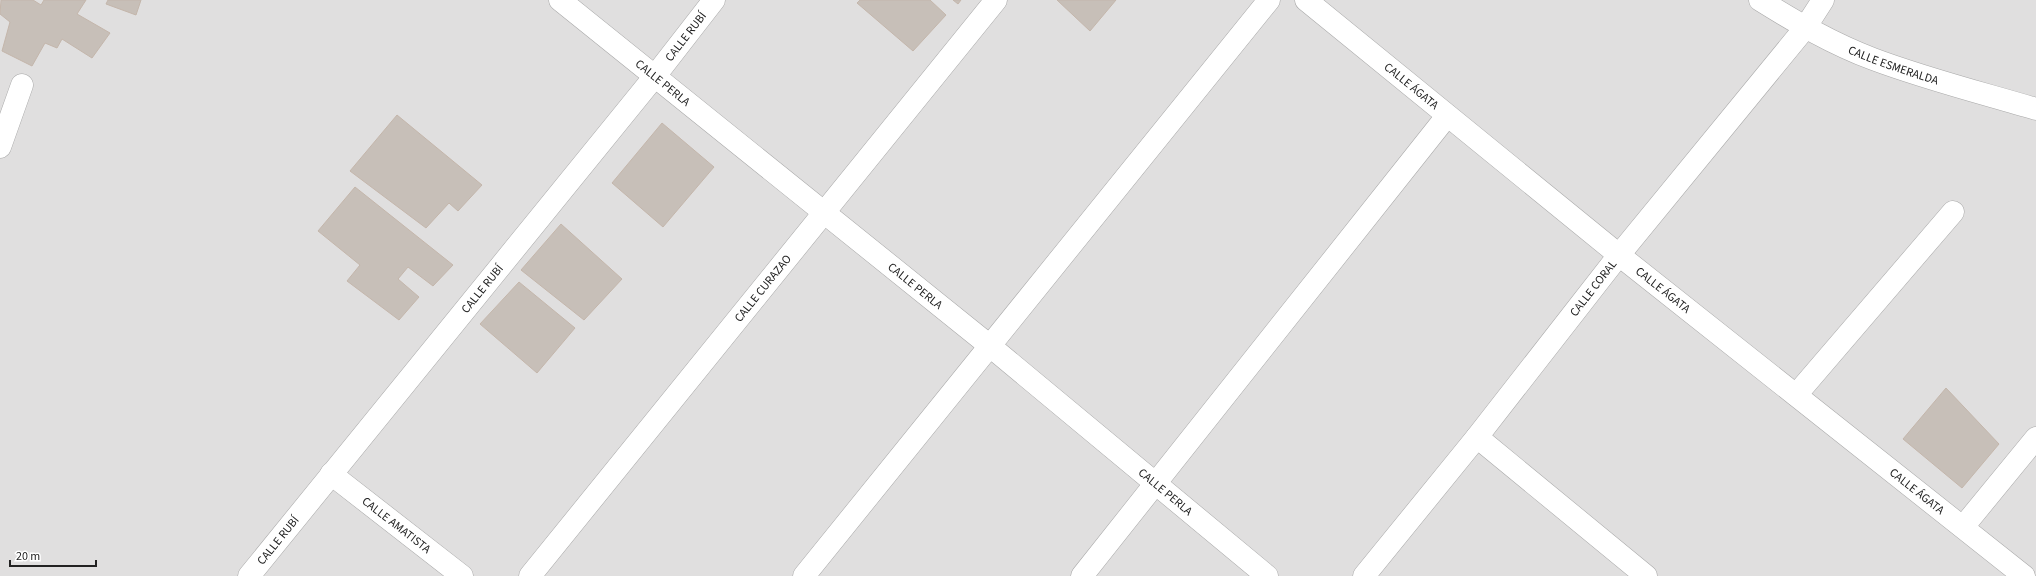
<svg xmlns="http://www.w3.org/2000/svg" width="2036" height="576" font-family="'Source Sans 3',sans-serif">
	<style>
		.residential { fill: #e0dfdf }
		.building { fill: #c7bfb8; stroke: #c4b6ab }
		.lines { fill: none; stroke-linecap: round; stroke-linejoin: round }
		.minor-casing { stroke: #a9a9a9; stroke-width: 23 }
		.tertiary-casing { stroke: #a9a9a9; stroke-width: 23 }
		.minor { stroke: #fff; stroke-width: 22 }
		.tertiary { stroke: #fff; stroke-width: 22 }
		.labels { text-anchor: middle; stroke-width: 3; stroke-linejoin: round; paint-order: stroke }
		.street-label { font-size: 12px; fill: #222; stroke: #fff }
	</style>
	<rect width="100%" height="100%" fill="#f2efe9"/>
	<rect class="residential" x="0" y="0" width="2036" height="576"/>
	<g class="building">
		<path d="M 1,0 L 33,0 L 41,5 L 44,0 L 86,0 L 77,14 L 110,33 L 92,58 L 62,39 L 57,48 L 45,43 L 32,66 L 2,51 L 10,22 L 0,14 Z"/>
		<path d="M 108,0 L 141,0 L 136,15 L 106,4 Z"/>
		<path d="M 860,0 L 930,0 L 946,15 L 913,51 L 857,3 Z"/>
		<path d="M 953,0 L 961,0 L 958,4 Z"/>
		<path d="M 1057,0 L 1116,0 L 1090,31 Z"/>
		<path d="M 397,115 L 482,185 L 458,211 L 449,203 L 426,228 L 350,171 Z"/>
		<path d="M 662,123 L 714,167 L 663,227 L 612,183 Z"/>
		<path d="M 355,187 L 453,265 L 433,286 L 408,267 L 398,279 L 419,297 L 399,320 L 347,281 L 360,265 L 318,231 Z"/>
		<path d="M 561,224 L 622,279 L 584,320 L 521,270 Z"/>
		<path d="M 519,282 L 575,328 L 537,373 L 480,324 Z"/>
		<path d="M 1946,388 L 1999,444 L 1962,488 L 1903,439 Z"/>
	</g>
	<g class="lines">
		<g class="minor-casing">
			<g id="minor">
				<path id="s1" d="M 560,0 L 990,346 L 1267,576"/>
				<path id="s2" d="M 1306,0 L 1619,255 L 2024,576"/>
				<path id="s3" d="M 1760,0 C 1797,23 1833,44 1873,59 C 1926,79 1982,93 2036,109"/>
				<path d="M 0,147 L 22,85"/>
				<path d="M 1796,395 L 1953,212"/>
				<path d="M 1477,437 L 1646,576"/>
				<path id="s4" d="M 331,474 L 462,576"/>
				<path d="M 1963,527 L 2036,438"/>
				<path id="s5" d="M 249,576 L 655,76 L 714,0"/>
				<path id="s6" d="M 530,576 L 996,0"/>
				<path d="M 804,576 L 1269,0"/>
				<path d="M 1082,576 L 1447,116"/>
			</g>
		</g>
		<g class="tertiary-casing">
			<g id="tertiary">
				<path id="s7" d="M 1364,576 L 1477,437 L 1619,255 L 1805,28 L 1823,0"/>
			</g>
		</g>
		<use href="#minor" class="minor"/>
		<use href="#tertiary" class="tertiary"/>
	</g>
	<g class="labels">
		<g class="street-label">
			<text dy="4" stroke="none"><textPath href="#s5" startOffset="694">CALLE RUBÍ</textPath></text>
			<text dy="4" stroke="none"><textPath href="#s3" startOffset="149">CALLE ESMERALDA</textPath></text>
			<text dy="4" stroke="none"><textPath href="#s1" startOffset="132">CALLE PERLA</textPath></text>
			<text dy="4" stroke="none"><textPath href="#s2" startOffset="136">CALLE ÁGATA</textPath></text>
			<text dy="4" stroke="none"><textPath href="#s1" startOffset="456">CALLE PERLA</textPath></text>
			<text dy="4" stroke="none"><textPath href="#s6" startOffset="370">CALLE CURAZAO</textPath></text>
			<text dy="4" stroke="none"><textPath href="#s7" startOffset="368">CALLE CORAL</textPath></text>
			<text dy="4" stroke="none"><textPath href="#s5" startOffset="370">CALLE RUBÍ</textPath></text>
			<text dy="4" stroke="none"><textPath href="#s2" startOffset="460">CALLE ÁGATA</textPath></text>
			<text dy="4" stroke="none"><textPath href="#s2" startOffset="784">CALLE ÁGATA</textPath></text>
			<text dy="4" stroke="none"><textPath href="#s1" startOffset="780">CALLE PERLA</textPath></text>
			<text dy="4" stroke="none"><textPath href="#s4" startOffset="83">CALLE AMATISTA</textPath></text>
			<text dy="4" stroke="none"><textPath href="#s5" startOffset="46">CALLE RUBÍ</textPath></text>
		</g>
	</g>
	<path d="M10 560v6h86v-6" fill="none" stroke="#222222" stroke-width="2"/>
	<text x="16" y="560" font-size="12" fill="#222222" stroke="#ffffff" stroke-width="3" paint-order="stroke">20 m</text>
</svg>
